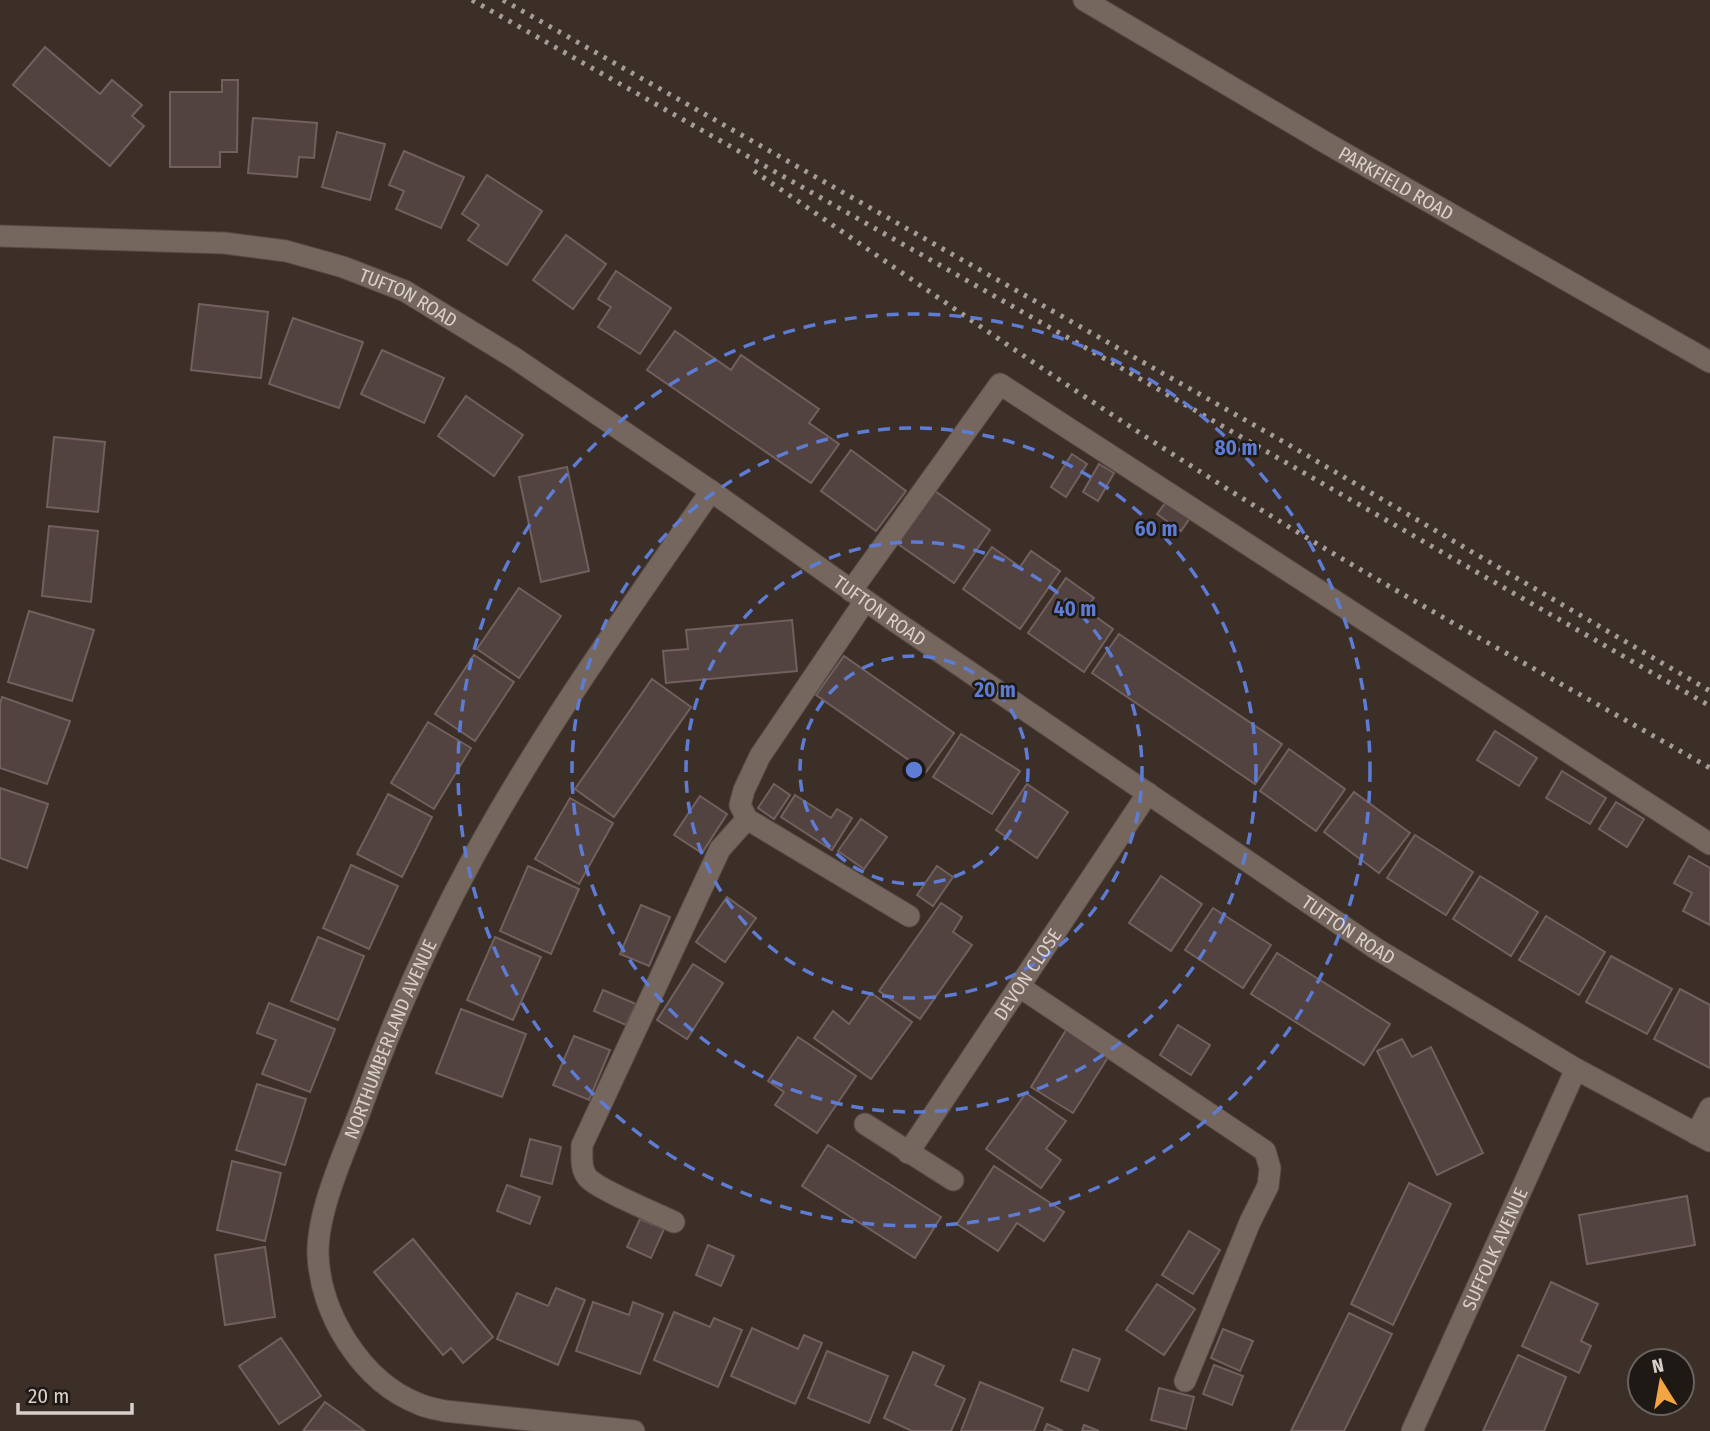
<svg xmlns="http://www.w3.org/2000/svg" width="1710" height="1431" font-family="'Fira Sans Condensed',sans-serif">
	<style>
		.building { fill: #524240; stroke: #71605d; stroke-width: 2 }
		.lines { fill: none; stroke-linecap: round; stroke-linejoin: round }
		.minor-casing { stroke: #564b45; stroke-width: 23 }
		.minor { stroke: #75675e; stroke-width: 21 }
		.rail { stroke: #a69c97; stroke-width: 5; stroke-dasharray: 3.5 7; stroke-linecap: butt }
		.ring { fill: none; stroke: #5f7cd4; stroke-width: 3.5; stroke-dasharray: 12 9 }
		.labels { text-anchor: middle; stroke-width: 5; stroke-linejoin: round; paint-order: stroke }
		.street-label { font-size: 19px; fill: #d9d0cc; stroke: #1e1915 }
		.centre { fill: #5f7cd4; stroke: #1e1915; stroke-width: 3.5 }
		.ring-label { font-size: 21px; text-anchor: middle; font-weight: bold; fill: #5f7cd4; stroke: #1e1915; stroke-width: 5; stroke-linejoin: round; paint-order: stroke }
	</style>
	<rect width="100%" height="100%" fill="#3c2f28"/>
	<g class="building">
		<path d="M 45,47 L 100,94 L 112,80 L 142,105 L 132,116 L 144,126 L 110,166 L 13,85 Z"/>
		<path d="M 222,80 L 238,80 L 237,152 L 220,152 L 220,167 L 170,167 L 170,92 L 222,92 Z"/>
		<path d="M 253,118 L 317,123 L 314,158 L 299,157 L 297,177 L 248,173 Z"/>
		<path d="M 337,132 L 385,144 L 370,200 L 322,187 Z"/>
		<path d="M 404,151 L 464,177 L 441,228 L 396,209 L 404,191 L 389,185 Z"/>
		<path d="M 487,175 L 542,211 L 507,265 L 468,240 L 479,225 L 462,214 Z"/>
		<path d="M 566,235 L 606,264 L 573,309 L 533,280 Z"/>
		<path d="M 616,271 L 671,308 L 640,354 L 598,327 L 611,307 L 598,299 Z"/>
		<path d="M 199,304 L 268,312 L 261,378 L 191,370 Z"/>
		<path d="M 293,318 L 363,342 L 339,408 L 269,384 Z"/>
		<path d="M 675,331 L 731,370 L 741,355 L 819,409 L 809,423 L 839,444 L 811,483 L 647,370 Z"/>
		<path d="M 382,350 L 444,378 L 424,423 L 361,394 Z"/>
		<path d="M 466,396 L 523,435 L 494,476 L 438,436 Z"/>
		<path d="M 54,437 L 105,442 L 98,512 L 47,507 Z"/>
		<path d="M 851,450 L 906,491 L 876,531 L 821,491 Z"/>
		<path d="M 1072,454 L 1087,464 L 1066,497 L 1051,487 Z"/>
		<path d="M 1099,464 L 1114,473 L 1098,501 L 1083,492 Z"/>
		<path d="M 567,467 L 589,571 L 541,582 L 519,477 Z"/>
		<path d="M 935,491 L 990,530 L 954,583 L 898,544 Z"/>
		<path d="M 1169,498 L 1192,515 L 1181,531 L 1157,514 Z"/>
		<path d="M 49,526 L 98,531 L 91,602 L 42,596 Z"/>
		<path d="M 992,547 L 1020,567 L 1031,551 L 1060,571 L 1020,629 L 963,589 Z"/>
		<path d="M 1066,578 L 1094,598 L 1085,609 L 1113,629 L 1084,672 L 1028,633 Z"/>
		<path d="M 519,588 L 561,616 L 519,678 L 477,649 Z"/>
		<path d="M 29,611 L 94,630 L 72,701 L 8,682 Z"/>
		<path d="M 792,620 L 797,671 L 666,683 L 663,651 L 688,649 L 686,630 Z"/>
		<path d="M 1119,634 L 1282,744 L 1255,784 L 1092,673 Z"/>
		<path d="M 474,655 L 514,682 L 475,741 L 435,714 Z"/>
		<path d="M 844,656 L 954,733 L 926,772 L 816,695 Z"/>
		<path d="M 652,679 L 691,707 L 614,817 L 575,789 Z"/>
		<path d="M 2,697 L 70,721 L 47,784 L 0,768 L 0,704 Z"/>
		<path d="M 428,722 L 471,748 L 434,809 L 391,783 Z"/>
		<path d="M 1495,731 L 1537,758 L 1519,786 L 1477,760 Z"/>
		<path d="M 961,734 L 1020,771 L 992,814 L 933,777 Z"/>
		<path d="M 1289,749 L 1345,789 L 1316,831 L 1260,791 Z"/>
		<path d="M 1562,771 L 1606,798 L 1590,824 L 1546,798 Z"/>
		<path d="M 774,784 L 790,795 L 774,819 L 758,808 Z"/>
		<path d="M 1027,784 L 1068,812 L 1037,858 L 996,830 Z"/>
		<path d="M 0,788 L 48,804 L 27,868 L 0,858 Z"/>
		<path d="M 1354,792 L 1410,833 L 1379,873 L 1324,832 Z"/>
		<path d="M 388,794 L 432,817 L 402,877 L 357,854 Z"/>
		<path d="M 795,795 L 831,818 L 837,809 L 852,818 L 832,850 L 781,817 Z"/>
		<path d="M 700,796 L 727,814 L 702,853 L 674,835 Z"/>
		<path d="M 570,798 L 613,823 L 579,884 L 535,859 Z"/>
		<path d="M 1616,802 L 1644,819 L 1627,847 L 1599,829 Z"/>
		<path d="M 861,819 L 887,837 L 864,869 L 838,851 Z"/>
		<path d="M 1415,835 L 1473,872 L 1446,915 L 1387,878 Z"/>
		<path d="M 1689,856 L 1710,868 L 1710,925 L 1683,911 L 1692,893 L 1674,883 Z"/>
		<path d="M 351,865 L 398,886 L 369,949 L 323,928 Z"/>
		<path d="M 528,866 L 579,889 L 551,954 L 500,931 Z"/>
		<path d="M 937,866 L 953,877 L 933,906 L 917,895 Z"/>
		<path d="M 1161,876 L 1202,904 L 1171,951 L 1129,923 Z"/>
		<path d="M 1480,876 L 1538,912 L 1511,956 L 1453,919 Z"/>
		<path d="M 727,897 L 756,918 L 725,962 L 696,942 Z"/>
		<path d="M 941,903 L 962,917 L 953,932 L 972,945 L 920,1019 L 879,991 Z"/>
		<path d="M 641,905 L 670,917 L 649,966 L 620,954 Z"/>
		<path d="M 1213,908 L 1271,945 L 1243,988 L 1185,950 Z"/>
		<path d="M 1546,916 L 1605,952 L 1579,995 L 1519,960 Z"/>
		<path d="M 318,937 L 364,956 L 338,1020 L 291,1001 Z"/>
		<path d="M 495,937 L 541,957 L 513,1020 L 467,1000 Z"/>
		<path d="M 1277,953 L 1390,1024 L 1364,1065 L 1251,994 Z"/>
		<path d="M 1611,956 L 1672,989 L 1647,1034 L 1586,1002 Z"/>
		<path d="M 693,964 L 723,983 L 687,1039 L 657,1020 Z"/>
		<path d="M 1680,989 L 1710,1005 L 1710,1068 L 1654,1039 Z"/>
		<path d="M 603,990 L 636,1004 L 626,1025 L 594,1011 Z"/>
		<path d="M 871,993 L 912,1022 L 871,1079 L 814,1038 L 833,1011 L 849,1024 Z"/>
		<path d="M 269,1003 L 335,1029 L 310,1092 L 262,1074 L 276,1040 L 257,1033 Z"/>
		<path d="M 461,1009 L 526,1034 L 502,1097 L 436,1073 Z"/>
		<path d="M 1178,1025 L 1210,1045 L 1191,1075 L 1160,1055 Z"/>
		<path d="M 1068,1027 L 1110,1054 L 1073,1113 L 1031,1087 Z"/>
		<path d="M 574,1036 L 610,1050 L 589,1100 L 553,1085 Z"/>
		<path d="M 798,1037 L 856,1076 L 817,1133 L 775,1105 L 784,1092 L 768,1081 Z"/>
		<path d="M 1402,1039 L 1412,1057 L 1431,1047 L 1483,1153 L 1437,1175 L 1377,1051 Z"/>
		<path d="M 257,1084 L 306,1099 L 285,1165 L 236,1150 Z"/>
		<path d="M 1026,1093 L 1066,1121 L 1046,1149 L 1061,1160 L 1041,1188 L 986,1149 Z"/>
		<path d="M 530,1139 L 561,1147 L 552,1184 L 521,1176 Z"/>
		<path d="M 828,1145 L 941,1217 L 915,1258 L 802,1186 Z"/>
		<path d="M 232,1161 L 281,1173 L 265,1241 L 217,1230 Z"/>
		<path d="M 994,1166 L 1064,1212 L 1044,1241 L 1017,1223 L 998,1251 L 957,1224 Z"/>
		<path d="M 1409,1183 L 1451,1204 L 1393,1325 L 1351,1304 Z"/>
		<path d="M 507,1185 L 540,1197 L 530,1224 L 497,1211 Z"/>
		<path d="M 1687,1196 L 1695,1245 L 1587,1264 L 1579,1215 Z"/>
		<path d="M 640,1219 L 664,1229 L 651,1258 L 627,1247 Z"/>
		<path d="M 1189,1231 L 1220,1250 L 1193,1294 L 1162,1275 Z"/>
		<path d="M 413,1239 L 493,1337 L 463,1363 L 451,1348 L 443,1355 L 374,1272 Z"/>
		<path d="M 708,1245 L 734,1256 L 721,1286 L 696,1275 Z"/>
		<path d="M 265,1247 L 275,1317 L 225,1325 L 215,1255 Z"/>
		<path d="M 1551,1282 L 1598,1304 L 1581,1341 L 1591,1346 L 1579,1373 L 1522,1346 Z"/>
		<path d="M 1157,1284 L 1195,1309 L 1164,1355 L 1126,1330 Z"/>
		<path d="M 556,1288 L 585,1300 L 558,1365 L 497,1339 L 517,1293 L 548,1306 Z"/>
		<path d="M 593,1302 L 629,1315 L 633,1302 L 663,1314 L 640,1374 L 576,1351 Z"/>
		<path d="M 674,1312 L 710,1327 L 714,1318 L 742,1330 L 718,1387 L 654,1360 Z"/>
		<path d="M 1349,1313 L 1392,1334 L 1344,1431 L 1291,1431 Z"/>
		<path d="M 752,1328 L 798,1349 L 804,1335 L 822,1343 L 795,1404 L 731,1376 Z"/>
		<path d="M 1223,1329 L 1253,1341 L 1240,1371 L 1211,1358 Z"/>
		<path d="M 281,1338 L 321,1396 L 279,1424 L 239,1366 Z"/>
		<path d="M 1073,1349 L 1100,1359 L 1088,1391 L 1061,1381 Z"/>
		<path d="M 827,1351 L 888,1376 L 869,1423 L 808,1398 Z"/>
		<path d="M 913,1352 L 944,1366 L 935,1385 L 965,1399 L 951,1431 L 912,1431 L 884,1418 Z"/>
		<path d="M 1518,1355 L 1566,1377 L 1544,1431 L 1483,1431 Z"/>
		<path d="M 1214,1365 L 1243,1376 L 1232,1405 L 1203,1394 Z"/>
		<path d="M 980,1382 L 1043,1408 L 1034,1431 L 961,1431 Z"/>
		<path d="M 1159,1388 L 1194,1397 L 1186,1429 L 1151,1420 Z"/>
		<path d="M 325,1402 L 365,1431 L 303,1431 Z"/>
		<path d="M 1047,1424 L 1063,1431 L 1044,1431 Z"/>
		<path d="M 1084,1425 L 1099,1431 L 1082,1431 Z"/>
	</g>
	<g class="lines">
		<g class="minor-casing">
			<g id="minor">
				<path id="s1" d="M 1084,0 L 1328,144 L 1710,362"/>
				<path id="s2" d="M 0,236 L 224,243 L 286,251 L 343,267 L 405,291 L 513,357 L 711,491 L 896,622 L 1375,948 L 1576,1069 L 1710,1141"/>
				<path d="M 851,591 L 1000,384 L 1710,844"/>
				<path d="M 865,601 L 760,756 L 744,790 L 740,805 L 747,819 L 909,916"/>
				<path d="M 1020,987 L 1265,1151 L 1270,1168 L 1268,1186 L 1250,1222 L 1185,1381"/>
				<path d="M 865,1124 L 953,1180"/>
				<path d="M 1696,1134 L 1710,1108"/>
				<path id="s3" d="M 908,1153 L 1148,793"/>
				<path d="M 674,1222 C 656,1213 599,1190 588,1178 C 580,1169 582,1156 582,1145 L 720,849 L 747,819"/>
				<path id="s4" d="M 634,1431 L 445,1411 C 437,1409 427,1408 419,1404 C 362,1382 320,1314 318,1254 C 317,1212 344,1153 359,1114 C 391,1025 429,938 474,856 C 544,728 629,610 711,491"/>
				<path id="s5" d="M 1412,1431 L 1576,1069"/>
			</g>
		</g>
		<use href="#minor" class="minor"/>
		<g class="rail">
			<path d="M 472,0 L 1116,365 L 1710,706"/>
			<path d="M 503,0 L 1284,442 L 1710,691"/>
			<path d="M 754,171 C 922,286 1089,404 1263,511 C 1409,601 1561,683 1710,768"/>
		</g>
	</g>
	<g class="ring">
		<circle cx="914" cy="770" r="114"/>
		<circle cx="914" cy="770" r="228"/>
		<circle cx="914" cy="770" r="342"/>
		<circle cx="914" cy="770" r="456"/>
	</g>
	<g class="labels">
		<g class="street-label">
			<text dy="7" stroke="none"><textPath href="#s1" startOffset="362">PARKFIELD ROAD</textPath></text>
			<text dy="7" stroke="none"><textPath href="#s2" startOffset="418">TUFTON ROAD</textPath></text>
			<text dy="7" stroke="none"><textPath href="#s2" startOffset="985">TUFTON ROAD</textPath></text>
			<text dy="7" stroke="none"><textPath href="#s2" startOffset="1552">TUFTON ROAD</textPath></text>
			<text dy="7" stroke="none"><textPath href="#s3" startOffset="215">DEVON CLOSE</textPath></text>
			<text dy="7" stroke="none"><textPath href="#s4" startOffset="635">NORTHUMBERLAND AVENUE</textPath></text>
			<text dy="7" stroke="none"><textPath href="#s5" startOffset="200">SUFFOLK AVENUE</textPath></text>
		</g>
	</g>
	<circle cx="914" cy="770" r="10" class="centre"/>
	<g class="ring-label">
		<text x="1236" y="455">80 m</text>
		<text x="1156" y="536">60 m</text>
		<text x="1075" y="616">40 m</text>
		<text x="995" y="697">20 m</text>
	</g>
	<g transform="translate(1661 1382) rotate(349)"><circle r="33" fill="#1e1915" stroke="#69625e" stroke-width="2"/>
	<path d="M0-5L12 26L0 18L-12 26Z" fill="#f3a443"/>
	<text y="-10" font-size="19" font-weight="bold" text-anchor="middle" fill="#d9d0cc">N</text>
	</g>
	<path d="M18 1403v10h114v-10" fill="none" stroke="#d9d0cc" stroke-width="3.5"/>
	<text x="28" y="1403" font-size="21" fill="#d9d0cc" stroke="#1e1915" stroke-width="5" paint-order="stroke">20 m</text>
</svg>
